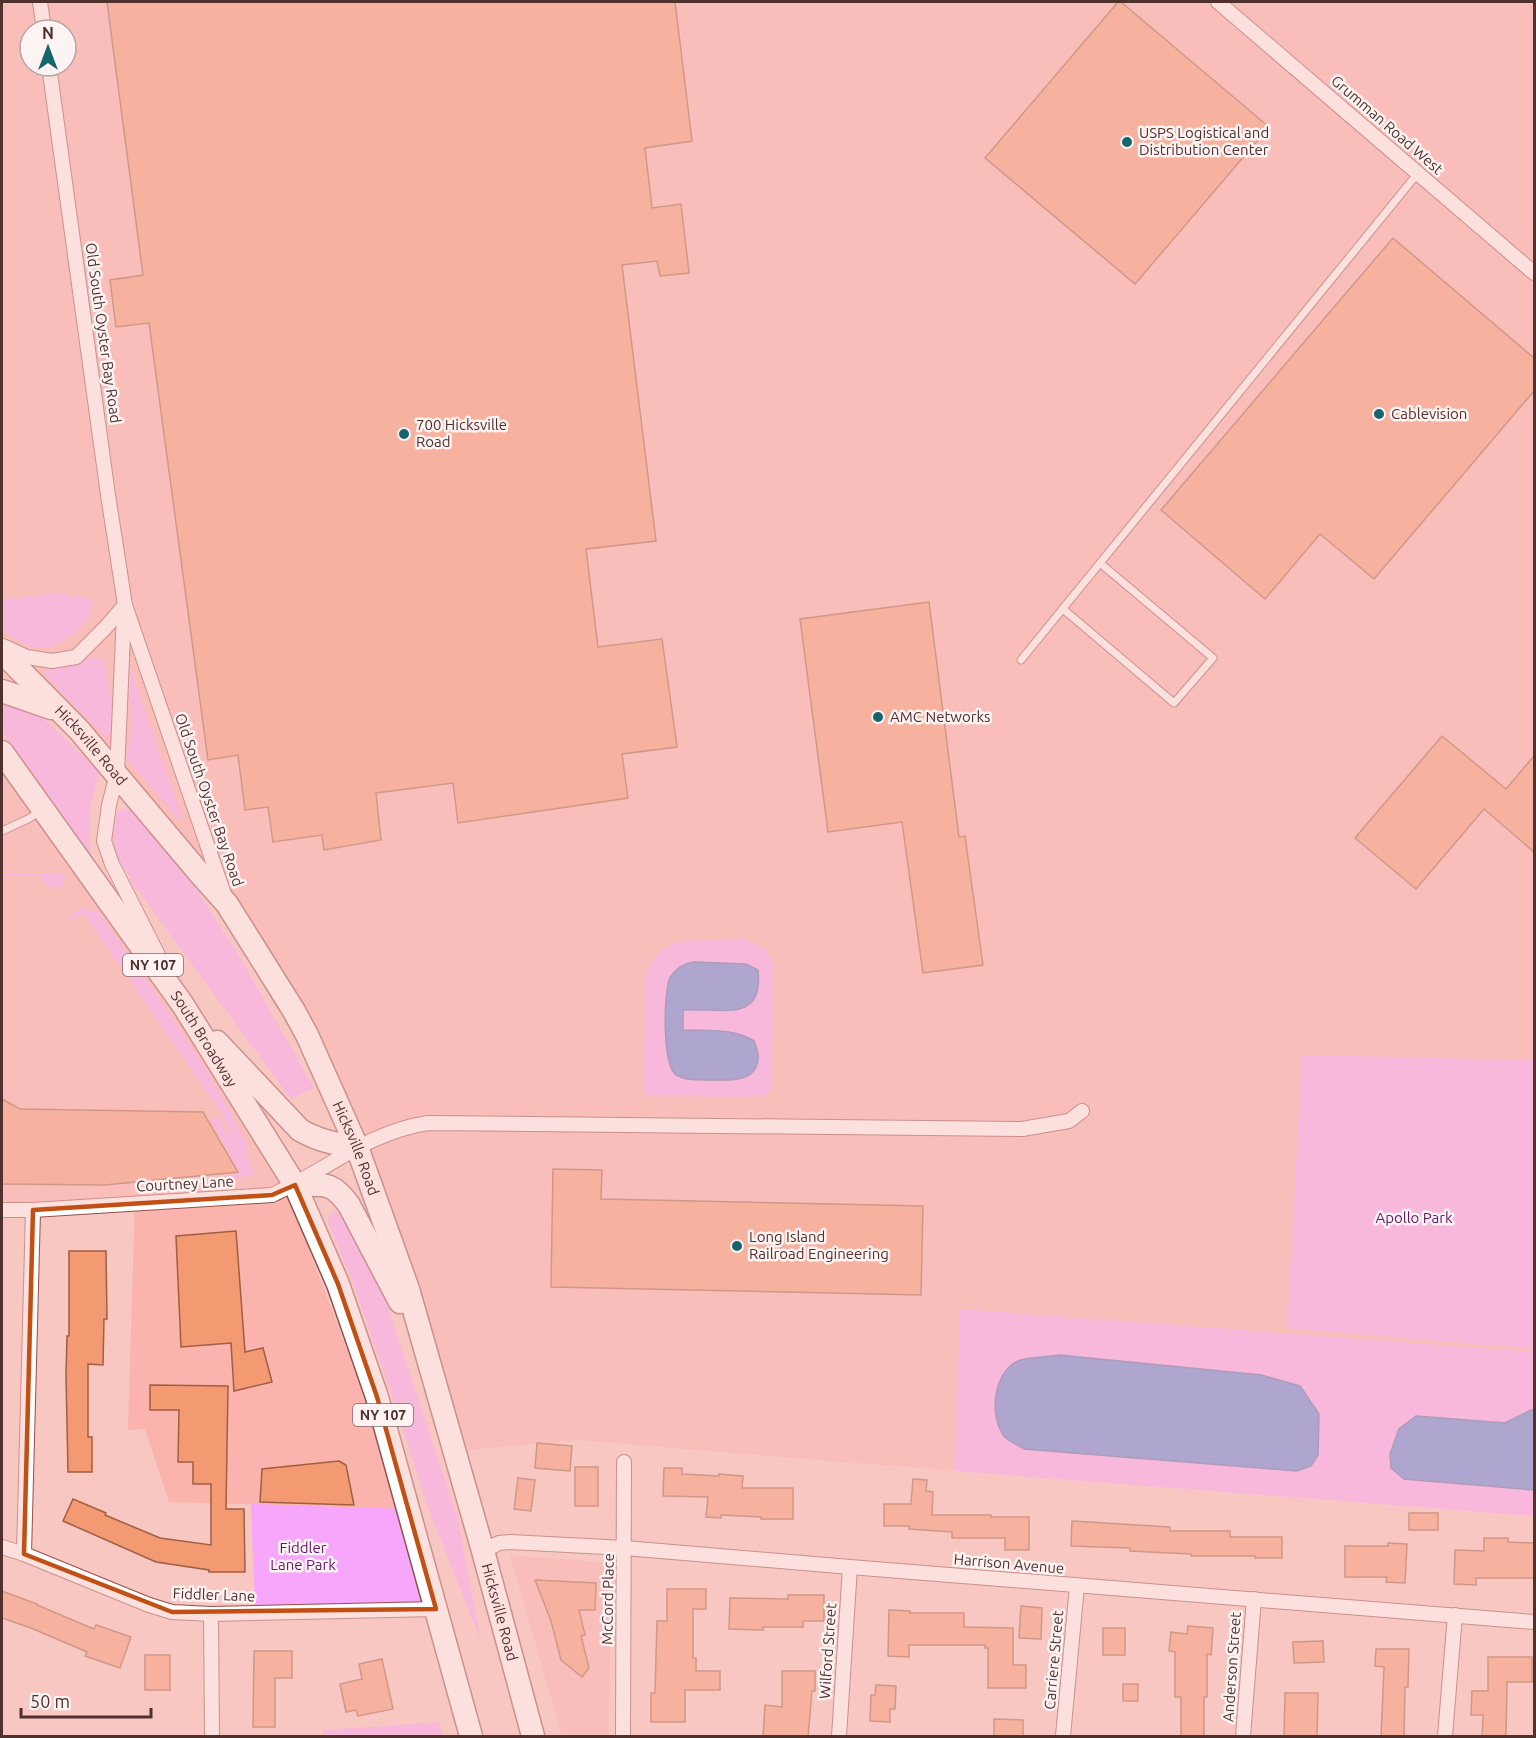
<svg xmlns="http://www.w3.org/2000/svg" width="1536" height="1738" font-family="Ubuntu,sans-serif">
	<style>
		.built { fill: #fab3ad; fill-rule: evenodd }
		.green { fill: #f6a6fb; fill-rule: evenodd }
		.water { fill: #567fde; stroke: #5468a9; stroke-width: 1.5 }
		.building { fill: #f49a72; stroke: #a05f42; stroke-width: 1.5 }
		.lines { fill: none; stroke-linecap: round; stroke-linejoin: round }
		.lane-casing { stroke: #954f4a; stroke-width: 9 }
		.street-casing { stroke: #954f4a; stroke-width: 16 }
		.primary-casing { stroke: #954f4a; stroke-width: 25 }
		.lane { stroke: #fff; stroke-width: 7 }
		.street { stroke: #fff; stroke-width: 14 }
		.primary { stroke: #fff; stroke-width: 22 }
		.marked { fill: none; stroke: #c24f14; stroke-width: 4.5; stroke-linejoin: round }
		.poi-dot { fill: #16646c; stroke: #fcf3f2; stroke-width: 2 }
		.labels { text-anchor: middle; stroke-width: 5; stroke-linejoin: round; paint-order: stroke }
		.shield { fill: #fcf3f2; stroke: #846b69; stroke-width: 1.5 }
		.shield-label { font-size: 14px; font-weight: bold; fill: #51312e }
		.street-label { font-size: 15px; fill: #51312e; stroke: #fcf3f2 }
		.poi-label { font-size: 15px; fill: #51312e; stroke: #fcf3f2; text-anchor: start }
		.park-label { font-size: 15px; fill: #631969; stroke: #fcf3f2 }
	</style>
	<rect width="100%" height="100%" fill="#f8c7c2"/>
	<g class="built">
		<path d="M 2,2 L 1534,2 L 1534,1352 L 961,1309 L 954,1471 L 577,1440 L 468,1450 L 270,949 L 112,755 L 2,643 ZM 30,30 L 66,30 L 66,66 L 30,66 Z"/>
		<path d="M 2,761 L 81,871 L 284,1183 L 367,1403 L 403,1509 L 169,1502 L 145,1429 L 128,1430 L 135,1200 L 2,1206 Z"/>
		<path d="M 510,1555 L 613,1563 L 608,1736 L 562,1736 Z"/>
	</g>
	<g class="green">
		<path d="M 59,593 L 94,599 C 92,606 91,615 86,621 C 75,635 53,651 34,647 C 21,645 12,636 2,629 L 2,599 Z"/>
		<path d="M 94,657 L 102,658 L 111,696 L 114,728 L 107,739 L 45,675 L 44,672 L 46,669 Z"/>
		<path d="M 129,666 L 182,816 L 179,820 L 127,759 L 132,720 L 126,675 Z"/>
		<path d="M 2,698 L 35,711 L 100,772 C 88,806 88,821 91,857 L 2,731 Z"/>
		<path d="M 126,808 L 133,811 L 188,876 L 242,961 L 314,1088 L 291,1099 L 133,884 C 120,859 103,840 118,811 Z"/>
		<path d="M 2,873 L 63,874 L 65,878 L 62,885 L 51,889 L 39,876 L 2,876 Z"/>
		<path d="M 85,907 L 89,912 L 96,909 C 152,986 207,1063 249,1148 L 245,1151 L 255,1175 L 224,1179 L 223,1177 L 240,1173 L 209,1117 L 219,1117 L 228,1135 L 232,1133 L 218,1108 L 83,913 L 72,919 L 69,917 L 81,908 Z"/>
		<path d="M 745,940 C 763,946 770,950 774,970 L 771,1088 L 765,1096 L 744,1097 L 643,1096 L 646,974 L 653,959 L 666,947 L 677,941 Z"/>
		<path d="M 1302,1055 L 1534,1060 L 1534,1349 L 1287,1328 Z"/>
		<path d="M 333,1212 L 337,1212 L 364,1248 L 378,1278 L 457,1516 L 481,1640 L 430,1513 L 388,1383 L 353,1282 L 328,1222 L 329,1215 Z"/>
		<path d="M 960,1309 L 1534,1352 L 1534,1410 L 1531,1410 L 1505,1423 L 1416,1416 L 1404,1479 L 1534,1490 L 1534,1516 L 954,1471 ZM 1059,1355 L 1261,1375 L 1018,1361 Z"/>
		<path d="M 251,1504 L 403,1509 L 429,1603 L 255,1608 Z"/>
		<path d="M 439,1722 L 443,1736 L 323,1736 L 323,1730 Z"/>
	</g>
	<g class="water">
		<path d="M 694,962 L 746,964 L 758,970 C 764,1025 719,1007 683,1010 L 683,1030 C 707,1031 734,1028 754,1041 C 756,1046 759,1054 758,1059 C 756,1084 725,1080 708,1080 C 698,1079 685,1081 676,1075 C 662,1064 663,989 671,976 C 677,968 685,963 694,962 Z"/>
		<path d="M 1059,1355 L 1261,1375 L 1300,1386 L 1319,1414 L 1318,1455 L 1311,1466 L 1297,1471 L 1024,1449 C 1018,1445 1008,1441 1004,1436 C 989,1415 993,1373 1018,1361 C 1025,1357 1050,1357 1059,1355 Z"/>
		<path d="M 1531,1410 L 1534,1410 L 1534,1490 L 1404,1479 L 1391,1468 L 1390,1454 L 1399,1429 L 1416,1416 L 1505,1423 Z"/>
	</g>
	<g class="building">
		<path d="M 107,2 L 675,2 L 692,141 L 645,148 L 652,208 L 681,204 L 689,273 L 660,276 L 657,261 L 622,265 L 656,541 L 586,549 L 598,647 L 662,639 L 677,747 L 622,754 L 628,798 L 458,823 L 453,783 L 376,793 L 381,840 L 324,850 L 322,835 L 273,842 L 268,807 L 245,810 L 238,755 L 208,760 L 149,323 L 116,327 L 110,280 L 143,275 Z"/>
		<path d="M 1118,2 L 1121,2 L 1269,127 L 1135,284 L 985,158 Z"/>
		<path d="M 1393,238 L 1534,358 L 1534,391 L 1374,579 L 1320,534 L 1265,599 L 1161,510 Z"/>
		<path d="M 929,602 L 959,837 L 965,836 L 983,965 L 923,973 L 902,822 L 828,832 L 800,619 Z"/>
		<path d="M 1442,736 L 1506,789 L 1534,756 L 1534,852 L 1484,809 L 1416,889 L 1355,838 Z"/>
		<path d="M 2,1099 L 20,1109 L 203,1112 L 238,1172 L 105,1185 L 2,1184 Z"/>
		<path d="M 553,1169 L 602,1170 L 601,1199 L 923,1206 L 921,1295 L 551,1287 Z"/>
		<path d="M 236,1231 L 245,1352 L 263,1348 L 272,1382 L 234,1391 L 231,1343 L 181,1347 L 176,1236 Z"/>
		<path d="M 69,1251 L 106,1251 L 107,1319 L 104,1319 L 103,1365 L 88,1364 L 88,1437 L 92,1437 L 92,1472 L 68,1472 L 66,1375 L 67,1336 L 69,1336 Z"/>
		<path d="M 150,1385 L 228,1386 L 226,1509 L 244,1509 L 245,1572 L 209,1572 L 209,1570 L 156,1562 L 63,1521 L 73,1499 L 106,1513 L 105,1515 L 160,1538 L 211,1545 L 211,1484 L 193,1484 L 193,1462 L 178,1462 L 179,1410 L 150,1410 Z"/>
		<path d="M 537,1443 L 572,1446 L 570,1471 L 535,1468 Z"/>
		<path d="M 339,1461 L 346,1465 L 354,1505 L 260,1502 L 262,1469 Z"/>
		<rect x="575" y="1467" width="23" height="39"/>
		<path d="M 664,1468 L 682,1468 L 682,1474 L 719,1476 L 719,1474 L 743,1476 L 742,1488 L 793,1488 L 793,1519 L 761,1519 L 761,1517 L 721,1515 L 721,1518 L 706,1517 L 708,1497 L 663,1496 Z"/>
		<path d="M 518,1478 L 535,1480 L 531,1511 L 514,1509 Z"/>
		<path d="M 913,1479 L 927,1480 L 926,1491 L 933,1492 L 932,1515 L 991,1515 L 991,1517 L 1029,1517 L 1029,1550 L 1005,1550 L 1005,1538 L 952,1538 L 952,1532 L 909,1529 L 909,1526 L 884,1526 L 884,1504 L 911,1504 Z"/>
		<rect x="1409" y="1513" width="29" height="17"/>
		<path d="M 1072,1521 L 1170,1527 L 1170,1531 L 1230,1531 L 1230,1537 L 1282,1537 L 1282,1558 L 1255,1558 L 1255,1556 L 1191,1556 L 1191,1554 L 1130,1551 L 1130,1548 L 1071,1546 Z"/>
		<path d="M 1484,1538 L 1508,1538 L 1508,1542 L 1534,1543 L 1534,1578 L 1476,1578 L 1476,1585 L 1454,1584 L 1455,1550 L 1484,1551 Z"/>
		<path d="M 1388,1543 L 1407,1544 L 1405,1583 L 1386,1582 L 1387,1577 L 1345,1577 L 1345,1546 L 1388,1546 Z"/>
		<path d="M 535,1580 L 596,1583 L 595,1610 L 579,1610 L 585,1635 L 581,1636 L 589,1668 L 582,1677 L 561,1660 L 551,1621 Z"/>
		<path d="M 667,1589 L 706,1589 L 706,1609 L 693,1609 L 693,1658 L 696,1658 L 696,1671 L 720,1671 L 720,1690 L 685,1690 L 685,1722 L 651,1722 L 651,1693 L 655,1693 L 657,1621 L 667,1621 Z"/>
		<path d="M 2,1591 L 37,1604 L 37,1605 L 94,1629 L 96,1625 L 131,1637 L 120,1668 L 85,1656 L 87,1652 L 31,1628 L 2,1618 Z"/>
		<path d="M 788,1595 L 824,1595 L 824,1621 L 803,1621 L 803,1627 L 763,1627 L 763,1630 L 729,1629 L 730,1598 L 788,1599 Z"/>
		<path d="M 1021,1606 L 1042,1608 L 1041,1639 L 1019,1638 Z"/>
		<path d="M 889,1610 L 910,1611 L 910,1613 L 964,1613 L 964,1627 L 1013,1628 L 1013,1665 L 1026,1665 L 1026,1688 L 988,1688 L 988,1648 L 985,1648 L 985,1645 L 909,1645 L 909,1657 L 888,1656 Z"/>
		<path d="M 1188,1626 L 1213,1628 L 1211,1655 L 1207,1654 L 1207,1697 L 1204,1697 L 1204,1737 L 1181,1737 L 1181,1697 L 1175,1697 L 1175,1652 L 1169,1651 L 1171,1632 L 1187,1634 Z"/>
		<rect x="1103" y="1628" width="22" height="27"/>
		<path d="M 1323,1641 L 1324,1662 L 1294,1663 L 1293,1642 Z"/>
		<path d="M 1376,1649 L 1409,1649 L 1408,1687 L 1405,1687 L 1404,1737 L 1381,1737 L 1384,1667 L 1375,1666 Z"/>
		<path d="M 254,1651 L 292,1651 L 292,1678 L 275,1678 L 275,1727 L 253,1727 Z"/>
		<rect x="145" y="1655" width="25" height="35"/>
		<path d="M 1488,1657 L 1532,1657 L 1532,1682 L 1507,1682 L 1506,1737 L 1482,1737 L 1483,1715 L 1471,1715 L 1472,1691 L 1488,1691 Z"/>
		<path d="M 382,1659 L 393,1709 L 358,1716 L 356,1710 L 346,1712 L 340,1684 L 362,1679 L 359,1664 Z"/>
		<path d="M 782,1671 L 815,1671 L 815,1691 L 812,1691 L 808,1737 L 763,1737 L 765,1705 L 782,1707 Z"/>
		<rect x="1123" y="1684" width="15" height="17"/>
		<path d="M 876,1685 L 896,1686 L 895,1709 L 890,1709 L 890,1722 L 870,1721 L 871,1695 L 875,1695 Z"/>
		<path d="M 1285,1693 L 1318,1693 L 1317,1737 L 1284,1737 Z"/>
		<path d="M 994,1719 L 1023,1720 L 1023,1737 L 994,1737 Z"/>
	</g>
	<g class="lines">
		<g class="lane-casing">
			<g id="lane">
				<path d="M 1063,609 L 1174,703 L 1213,658 L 1100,563"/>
				<path d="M 1021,660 L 1418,173"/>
				<path d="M 2,831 L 28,819 L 39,812"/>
			</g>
		</g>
		<g class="street-casing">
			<g id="street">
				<path d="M 40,2 L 44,30"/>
				<path d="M 1218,2 L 1534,273"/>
				<path d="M 49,66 L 108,495 L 125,605 L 224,894"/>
				<path d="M 124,613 L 117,774 L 109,805 L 104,841 L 112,864 L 158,955"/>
				<path d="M 3,646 L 27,657 L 52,661 L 76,657 L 106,627 L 125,605"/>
				<path d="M 2,1210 L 33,1210 L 272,1195 C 326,1171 367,1132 428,1123 L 1022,1129 L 1069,1121 L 1082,1111"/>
				<path d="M 2,1547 L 24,1554 L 149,1605 L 172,1612 L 211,1614 L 436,1609"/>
				<path d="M 483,1551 L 499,1543 L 510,1542 L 625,1548 L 850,1567 L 1534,1622"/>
				<path d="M 24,1554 L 33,1210"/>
				<path d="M 211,1614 L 212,1736"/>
				<path d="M 623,1736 L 624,1462"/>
				<path d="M 839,1736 L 850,1567"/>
				<path d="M 1063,1736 L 1077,1586"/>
				<path d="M 1243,1736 L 1254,1599"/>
				<path d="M 1445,1736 L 1455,1615"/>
			</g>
		</g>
		<g class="primary-casing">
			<g id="primary">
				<path id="s1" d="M 2,652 L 79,730 L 201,875 L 227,904 L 294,1011 L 307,1035 L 357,1147 L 408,1289 L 483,1551 L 533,1736"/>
				<path d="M 2,691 L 51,708"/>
				<path id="s2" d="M 2,752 L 183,1005 L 295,1185 L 338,1284 L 377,1397 L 471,1736"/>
				<path d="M 217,1042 L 300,1130 C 319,1141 336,1144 357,1147"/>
				<path d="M 295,1185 C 323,1185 331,1180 349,1205 L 400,1302"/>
			</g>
		</g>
		<use href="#lane" class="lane"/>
		<use href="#street" class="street"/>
		<use href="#primary" class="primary"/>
	</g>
	<path d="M0 0H1536V1738H0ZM 295,1185 L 338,1284 L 377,1397 L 436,1609 L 172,1612 L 24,1554 L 33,1210 L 272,1195 Z" fill="#f8c7c2" fill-opacity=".55" fill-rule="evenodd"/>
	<path class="marked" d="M 295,1185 L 338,1284 L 377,1397 L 436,1609 L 172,1612 L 24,1554 L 33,1210 L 272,1195 Z"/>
	<g class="poi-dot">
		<circle cx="1127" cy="142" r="6"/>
		<circle cx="1379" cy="414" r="6"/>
		<circle cx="404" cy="434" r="6"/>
		<circle cx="878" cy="717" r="6"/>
		<circle cx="737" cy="1246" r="6"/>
	</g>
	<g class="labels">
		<g class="shield">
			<rect x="123" y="954" width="60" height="22" rx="4.5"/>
			<rect x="353" y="1404" width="60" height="22" rx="4.5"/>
		</g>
		<g class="shield-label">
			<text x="153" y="970">NY 107</text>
			<text x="383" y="1420">NY 107</text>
		</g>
		<g class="street-label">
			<text transform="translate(1387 125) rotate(41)" y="5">Grumman Road West</text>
			<text transform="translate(103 333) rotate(82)" y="5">Old South Oyster Bay Road</text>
			<text dy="5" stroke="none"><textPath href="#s1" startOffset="129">Hicksville Road</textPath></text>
			<text transform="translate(209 800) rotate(71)" y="5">Old South Oyster Bay Road</text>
			<text dy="5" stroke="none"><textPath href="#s2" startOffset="351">South Broadway</textPath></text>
			<text dy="5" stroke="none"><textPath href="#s1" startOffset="615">Hicksville Road</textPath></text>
			<text transform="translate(185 1184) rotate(-3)" y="5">Courtney Lane</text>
			<text transform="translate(1009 1564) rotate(5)" y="5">Harrison Avenue</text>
			<text transform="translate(214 1595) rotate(2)" y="5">Fiddler Lane</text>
			<text transform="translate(608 1599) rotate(-89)" y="5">McCord Place</text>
			<text dy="5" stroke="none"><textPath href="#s1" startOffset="1101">Hicksville Road</textPath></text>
			<text transform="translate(828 1651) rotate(-86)" y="5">Wilford Street</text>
			<text transform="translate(1054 1660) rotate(-85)" y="5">Carriere Street</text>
			<text transform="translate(1232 1667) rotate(-86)" y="5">Anderson Street</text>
		</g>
		<g class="poi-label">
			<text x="1139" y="138">USPS Logistical and<tspan x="1139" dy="17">Distribution Center</tspan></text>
			<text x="1391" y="419">Cablevision</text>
			<text x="416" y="430">700 Hicksville<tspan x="416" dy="17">Road</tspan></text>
			<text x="890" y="722">AMC Networks</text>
			<text x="749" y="1242">Long Island<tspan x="749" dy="17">Railroad Engineering</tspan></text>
		</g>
		<g class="park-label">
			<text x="1414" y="1223">Apollo Park</text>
			<text x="303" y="1553">Fiddler<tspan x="303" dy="17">Lane Park</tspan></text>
		</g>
	</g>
	<rect width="1536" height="1738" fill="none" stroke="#51312e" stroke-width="6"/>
	<g transform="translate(48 48)"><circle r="28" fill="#fcf3f2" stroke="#b8a5a4" stroke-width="1.5"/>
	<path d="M0-4.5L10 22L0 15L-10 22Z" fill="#16646c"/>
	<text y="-9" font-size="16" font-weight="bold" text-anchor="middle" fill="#51312e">N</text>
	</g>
	<path d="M21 1708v9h130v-9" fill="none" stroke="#51312e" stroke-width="3"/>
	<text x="30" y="1708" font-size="18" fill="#51312e" stroke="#fcf3f2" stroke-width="4.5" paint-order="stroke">50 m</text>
</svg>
